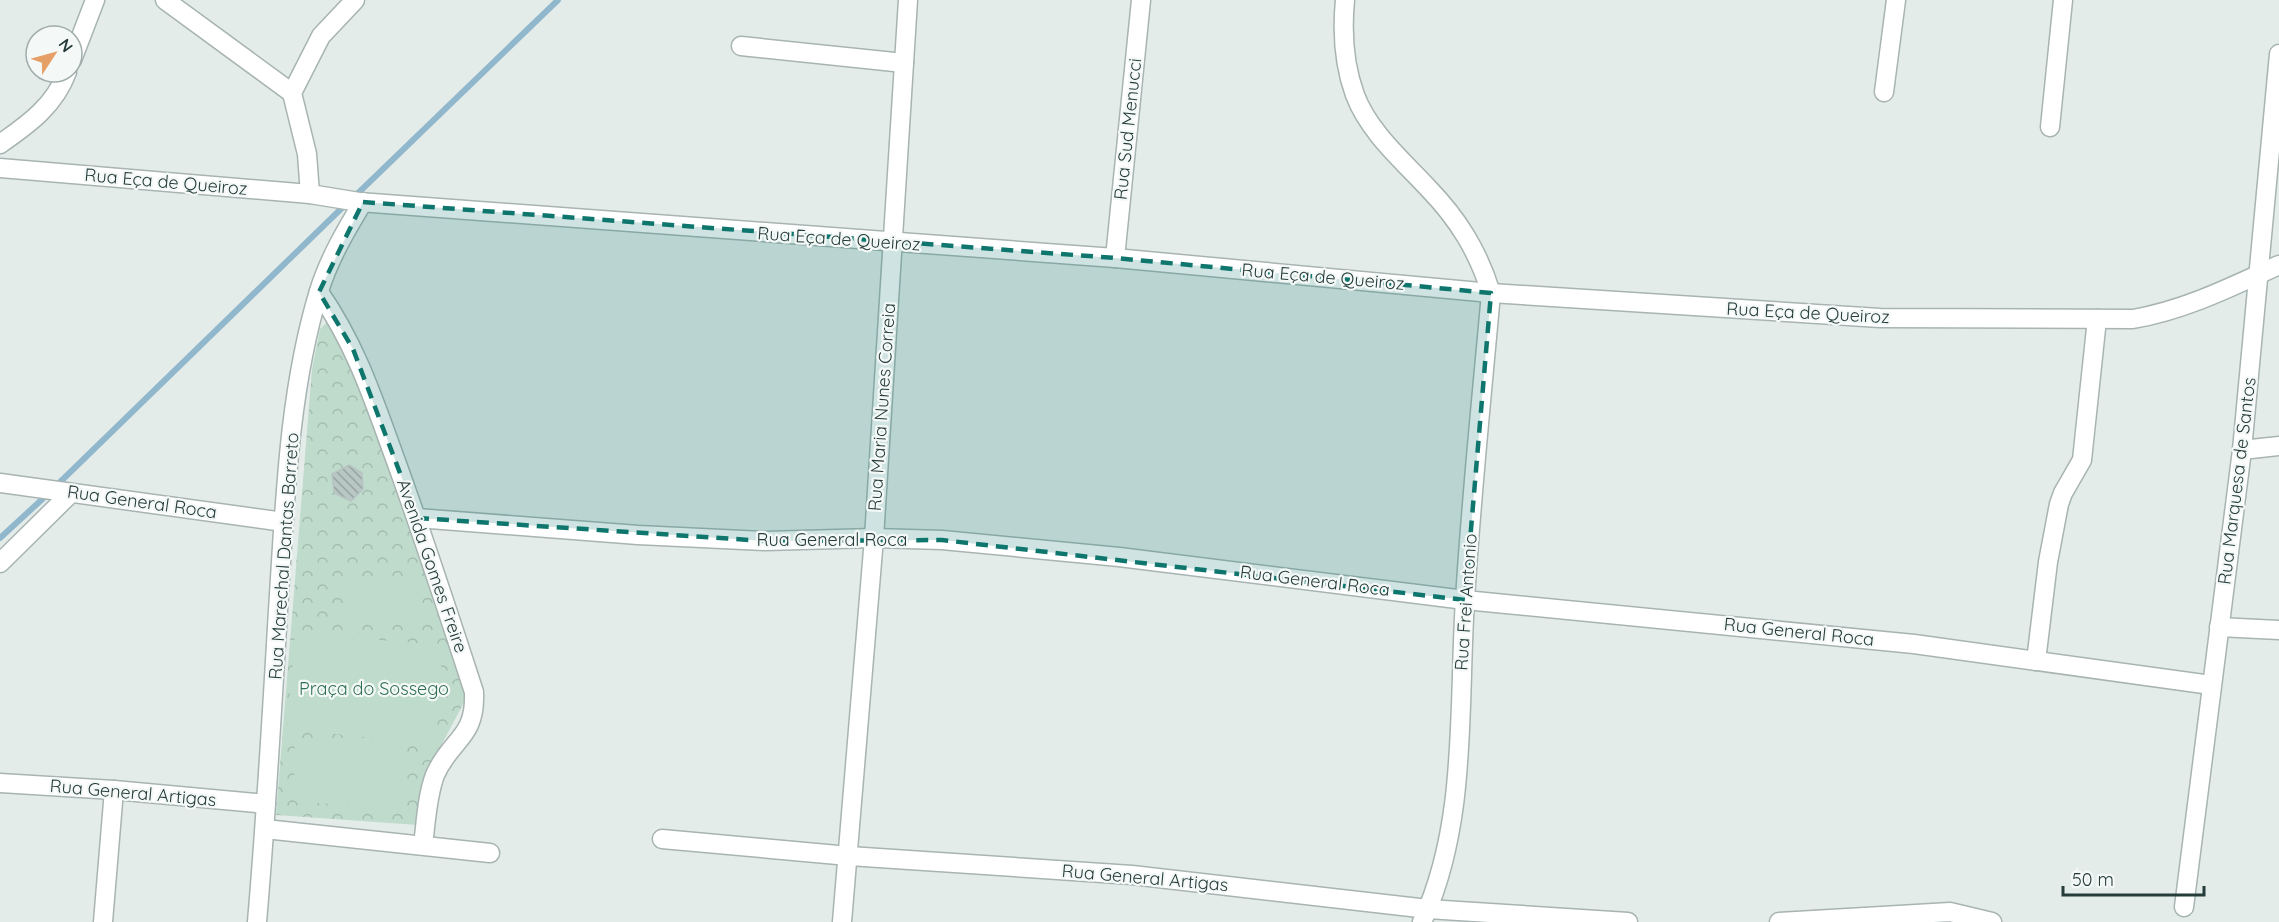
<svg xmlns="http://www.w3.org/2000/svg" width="2279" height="922" font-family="Quicksand,sans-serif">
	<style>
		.park { fill: url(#park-crowns) }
		.pitch { fill: #bfdbcc }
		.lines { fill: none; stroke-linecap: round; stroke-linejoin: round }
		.stream { stroke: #91b7cc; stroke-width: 6 }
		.building { fill: url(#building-back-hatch); stroke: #b7c5c2; stroke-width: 1.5 }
		.minor-casing { stroke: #a7b4b2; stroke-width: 21 }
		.minor { stroke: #fff; stroke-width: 18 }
		.marked { fill: #0f766e; fill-opacity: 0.2; stroke: #0f766e; stroke-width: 4.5; stroke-dasharray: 12 8; stroke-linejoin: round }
		.labels { text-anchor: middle; stroke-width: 4.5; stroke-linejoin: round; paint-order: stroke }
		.street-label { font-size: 18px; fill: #253c3b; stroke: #f4f9f7 }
		.park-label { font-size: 18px; fill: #327056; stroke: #f4f9f7 }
	</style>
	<defs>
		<pattern id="park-crowns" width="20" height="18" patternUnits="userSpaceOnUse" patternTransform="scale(1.5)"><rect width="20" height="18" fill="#bfdbcc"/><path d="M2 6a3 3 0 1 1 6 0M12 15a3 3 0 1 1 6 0" fill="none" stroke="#a4bdb0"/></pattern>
		<pattern id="building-back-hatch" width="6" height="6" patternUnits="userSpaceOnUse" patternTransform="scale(1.5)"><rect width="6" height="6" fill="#b9c7c4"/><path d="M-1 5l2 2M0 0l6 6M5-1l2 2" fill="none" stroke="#96a3a0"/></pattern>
	</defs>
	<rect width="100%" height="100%" fill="#e4ecea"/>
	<path class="park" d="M 328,321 L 350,353 L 468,695 L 437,753 L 426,782 L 418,825 L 276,815 L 312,369 L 320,329 Z"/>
	<g class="pitch">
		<path d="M 347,575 L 424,581 L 421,624 L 345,618 Z"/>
		<path d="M 295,634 L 443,645 L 434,744 L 287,729 Z"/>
		<path d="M 295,738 L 407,747 L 404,810 L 294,801 Z"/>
	</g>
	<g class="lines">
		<g class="stream">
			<path d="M 353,198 L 558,0"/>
			<path d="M 56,486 L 346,204"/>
			<path d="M 0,538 L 49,493"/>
		</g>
	</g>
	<path class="building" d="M 349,465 L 362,473 L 363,489 L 351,501 L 334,493 L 332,474 Z"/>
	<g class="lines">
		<g class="minor-casing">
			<g id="minor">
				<path d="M 165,0 L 292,93"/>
				<path d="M 1345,0 C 1342,31 1344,65 1355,95 C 1369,132 1402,160 1428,188 C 1458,219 1478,251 1491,293 C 1482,395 1471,498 1465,600 C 1458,706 1468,823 1422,922"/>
				<path d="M 741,46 L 904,63"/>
				<path d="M 72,60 L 95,0"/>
				<path d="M 1884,92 L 1896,0"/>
				<path d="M 2050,127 L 2063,0"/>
				<path d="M 0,144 C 29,124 55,105 67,72"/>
				<path d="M 0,168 L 310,194 L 359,202 L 1115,258 L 1491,293 L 1880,318 L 2133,319 C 2185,310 2231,287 2279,265"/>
				<path d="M 310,194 L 307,154 L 292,93 L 321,36 L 355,0"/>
				<path d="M 1115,258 L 1141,0"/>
				<path d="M 319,292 C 355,344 372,395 393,453 C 422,532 448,612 474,692 C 476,739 451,738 435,775 C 427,796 426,822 423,845"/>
				<path d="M 2242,450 L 2279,446"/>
				<path d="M 0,483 L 284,522"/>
				<path d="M 417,518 L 638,535 L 765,541 L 874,538 L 942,540 L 1119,557 L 1465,600 L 1914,644 L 2211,685"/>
				<path d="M 0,563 L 71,493"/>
				<path d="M 2219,627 L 2279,630"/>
				<path d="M 2036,661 L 2048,562 L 2059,504 L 2063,493 L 2082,460 L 2097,319"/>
				<path d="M 0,783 L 114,790 L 266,804"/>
				<path d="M 265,829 L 490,853"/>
				<path d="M 662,839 L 849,856 L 1132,875 L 1428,909 L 1628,922"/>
				<path d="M 2184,907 L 2242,450 L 2279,54"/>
				<path d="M 103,922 L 114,790"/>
				<path d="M 257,922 C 266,818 272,714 278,610 C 285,505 288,393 319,291 C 329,259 346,230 363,202"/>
				<path d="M 842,922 L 874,538 L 908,0"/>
				<path d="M 1779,922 L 1950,912 L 1992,922"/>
			</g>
		</g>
		<use href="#minor" class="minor"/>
	</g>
	<path class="marked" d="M 363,202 L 1115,258 L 1491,293 L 1465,600 L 942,540 L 765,541 L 417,518 L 353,349 L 319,292 Z"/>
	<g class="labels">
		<g class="street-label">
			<text transform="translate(1128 129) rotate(-84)" y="6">Rua Sud Menucci</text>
			<text transform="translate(166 182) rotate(5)" y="6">Rua Eça de Queiroz</text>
			<text transform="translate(839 239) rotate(4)" y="6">Rua Eça de Queiroz</text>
			<text transform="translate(1323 277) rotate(5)" y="6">Rua Eça de Queiroz</text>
			<text transform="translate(1808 313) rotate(3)" y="6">Rua Eça de Queiroz</text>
			<text transform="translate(882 407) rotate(-86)" y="6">Rua Maria Nunes Correia</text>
			<text transform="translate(2237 481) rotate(-83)" y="6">Rua Marquesa de Santos</text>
			<text transform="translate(142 502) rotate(8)" y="6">Rua General Roca</text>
			<text x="832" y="546">Rua General Roca</text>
			<text transform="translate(284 556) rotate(-86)" y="6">Rua Marechal Dantas Barreto</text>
			<text transform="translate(432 566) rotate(71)" y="6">Avenida Gomes Freire</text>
			<text transform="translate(1315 581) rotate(7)" y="6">Rua General Roca</text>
			<text transform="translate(1466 602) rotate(-86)" y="6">Rua Frei Antonio</text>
			<text transform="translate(1799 632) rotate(6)" y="6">Rua General Roca</text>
			<text transform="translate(133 793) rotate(5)" y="6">Rua General Artigas</text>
			<text transform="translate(1145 878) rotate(5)" y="6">Rua General Artigas</text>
		</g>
		<g class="park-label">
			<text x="374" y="695">Praça do Sossego</text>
		</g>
	</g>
	<g transform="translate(54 54) rotate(54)"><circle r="28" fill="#f4f9f7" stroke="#a1adac" stroke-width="1.5"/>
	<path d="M0-4.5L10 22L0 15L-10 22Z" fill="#e6a067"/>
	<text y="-9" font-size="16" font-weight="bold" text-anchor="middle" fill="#253c3b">N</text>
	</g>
	<path d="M2063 886v9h141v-9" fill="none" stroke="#253c3b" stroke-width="3"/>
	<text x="2072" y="886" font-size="18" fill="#253c3b" stroke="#f4f9f7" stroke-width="4.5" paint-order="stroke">50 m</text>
</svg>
